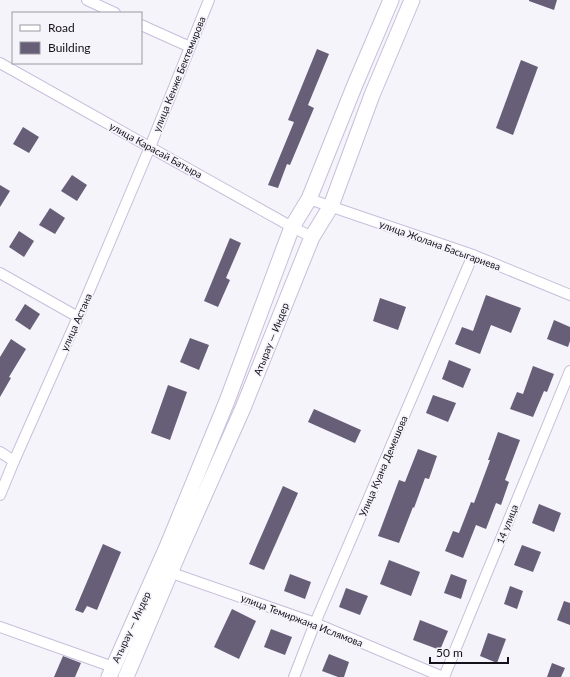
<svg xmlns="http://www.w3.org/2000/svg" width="570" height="677" font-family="Lato,sans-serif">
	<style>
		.building { fill: #675e77 }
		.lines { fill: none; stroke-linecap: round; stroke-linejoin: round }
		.street-casing { stroke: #c8bedb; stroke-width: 12 }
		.secondary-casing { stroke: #c8bedb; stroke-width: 17 }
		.street { stroke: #fff; stroke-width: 10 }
		.secondary { stroke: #fff; stroke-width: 15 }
		.labels { text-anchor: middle; stroke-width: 3.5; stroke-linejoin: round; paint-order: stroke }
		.street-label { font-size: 10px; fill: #15111b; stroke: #f6f4fb }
	</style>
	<rect width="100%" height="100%" fill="#f6f4fb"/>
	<g class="building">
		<path d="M 529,0 L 557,0 L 554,10 L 529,1 Z"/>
		<path d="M 317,49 L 329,54 L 308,105 L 314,108 L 290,165 L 287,164 L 278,188 L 268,185 L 294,122 L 288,120 Z"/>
		<path d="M 521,60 L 538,67 L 513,135 L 496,128 Z"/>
		<path d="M 23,127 L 39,137 L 29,153 L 13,144 Z"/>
		<path d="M 72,175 L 87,185 L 77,201 L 61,191 Z"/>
		<path d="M 0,185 L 10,191 L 0,207 Z"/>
		<path d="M 50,208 L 65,218 L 55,234 L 39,225 Z"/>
		<path d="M 19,231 L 34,241 L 24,257 L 9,247 Z"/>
		<path d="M 230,238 L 241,243 L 226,278 L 230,280 L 218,307 L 204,301 Z"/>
		<path d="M 486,295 L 521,308 L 511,333 L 491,325 L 480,354 L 455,344 L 462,327 L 473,331 Z"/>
		<path d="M 380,298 L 406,307 L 398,330 L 373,321 Z"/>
		<path d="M 25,304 L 40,314 L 30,330 L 15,320 Z"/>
		<path d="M 554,320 L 570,327 L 570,341 L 568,347 L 547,339 Z"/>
		<path d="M 190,338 L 209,345 L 199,370 L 180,362 Z"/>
		<path d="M 11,339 L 26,349 L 9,377 L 11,378 L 0,397 L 0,357 Z"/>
		<path d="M 449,360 L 471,369 L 463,388 L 442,379 Z"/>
		<path d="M 533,366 L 554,374 L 547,392 L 544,391 L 533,417 L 510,409 L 517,392 L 523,394 Z"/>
		<path d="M 168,385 L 187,392 L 170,440 L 151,433 Z"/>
		<path d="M 433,395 L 456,403 L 448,422 L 426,413 Z"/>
		<path d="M 314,409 L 361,430 L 355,443 L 308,422 Z"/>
		<path d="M 498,432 L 520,440 L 505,480 L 509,482 L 501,505 L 496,503 L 486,529 L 476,525 L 463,558 L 445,551 L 453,531 L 459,533 L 471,502 L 474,503 L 490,460 L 488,460 Z"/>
		<path d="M 418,449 L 437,456 L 429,479 L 425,478 L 414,508 L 413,507 L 399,543 L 378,536 L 399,480 L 405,482 Z"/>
		<path d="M 283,486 L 298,493 L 264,570 L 249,564 Z"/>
		<path d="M 539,504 L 561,513 L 554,532 L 532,523 Z"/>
		<path d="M 103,544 L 121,552 L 97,610 L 87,606 L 83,613 L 75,610 Z"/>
		<path d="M 522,545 L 541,552 L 533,572 L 514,565 Z"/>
		<path d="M 389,560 L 420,572 L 411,596 L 380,584 Z"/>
		<path d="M 290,574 L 311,582 L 305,599 L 284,591 Z"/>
		<path d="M 451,574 L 467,580 L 461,599 L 444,593 Z"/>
		<path d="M 510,586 L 523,591 L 517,609 L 504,604 Z"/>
		<path d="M 346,588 L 368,596 L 360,615 L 339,607 Z"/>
		<path d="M 564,601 L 570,603 L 570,625 L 557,620 Z"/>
		<path d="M 232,609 L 256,621 L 239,659 L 214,647 Z"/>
		<path d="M 420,620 L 448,631 L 440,650 L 413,640 Z"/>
		<path d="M 271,629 L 292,637 L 285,655 L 264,647 Z"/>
		<path d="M 488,633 L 506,639 L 497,663 L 480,656 Z"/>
		<path d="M 329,654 L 349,662 L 344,677 L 338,677 L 322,671 Z"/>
		<path d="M 63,656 L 81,663 L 75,677 L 54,677 Z"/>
		<path d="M 552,663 L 565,668 L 561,677 L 547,677 Z"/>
	</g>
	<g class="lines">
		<g class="street-casing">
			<g id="street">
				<path d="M 87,0 L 115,13"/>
				<path d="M 141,25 L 190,47"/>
				<path d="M 0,63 L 292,227 L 312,237"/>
				<path d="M 309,199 L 473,255 L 570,295"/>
				<path d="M 0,273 L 78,317"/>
				<path d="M 0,452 L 14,461"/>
				<path d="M 0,495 L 14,461 L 78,317 L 150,147 L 209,0"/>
				<path d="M 166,571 L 315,623 L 443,677"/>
				<path d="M 0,627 L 113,667"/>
				<path d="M 294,677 L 315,623 L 473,255"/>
				<path d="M 444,677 L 570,371"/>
			</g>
		</g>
		<g class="secondary-casing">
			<g id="secondary">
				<path d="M 109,677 L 167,547 L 227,401 L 292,227 L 309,199 L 354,87 L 391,0"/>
				<path d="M 126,677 L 179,552 L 243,408 L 312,237 L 331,206 L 372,95 L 412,0"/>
			</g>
		</g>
		<use href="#street" class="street"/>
		<use href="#secondary" class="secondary"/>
	</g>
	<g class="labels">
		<g class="street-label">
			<text transform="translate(179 74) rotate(-68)" y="4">улица Кенже Бектемирова</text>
			<text transform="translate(156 150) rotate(29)" y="4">улица Карасай Батыра</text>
			<text transform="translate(440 245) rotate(20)" y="4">улица Жолана Басыгариева</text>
			<text transform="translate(76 322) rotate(-66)" y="4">улица Астана</text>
			<text transform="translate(271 339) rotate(-68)" y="4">Атырау — Индер</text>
			<text transform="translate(383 466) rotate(-67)" y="4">Улица Куана Демешова</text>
			<text transform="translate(507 524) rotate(-68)" y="4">14 улица</text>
			<text transform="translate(302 620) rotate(21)" y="4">улица Темиржана Ислямова</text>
			<text transform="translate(131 627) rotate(-65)" y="4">Атырау — Индер</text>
		</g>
	</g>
	<rect x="12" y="12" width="130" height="52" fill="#f6f4fb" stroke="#9c99a1"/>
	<rect x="20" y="25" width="20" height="6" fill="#ffffff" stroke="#9c99a1"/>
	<text x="48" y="32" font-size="12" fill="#15111b">Road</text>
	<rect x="20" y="42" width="20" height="12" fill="#675e77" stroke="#9c99a1"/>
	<text x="48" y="52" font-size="12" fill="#15111b">Building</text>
	<path d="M430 657v6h78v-6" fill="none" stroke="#15111b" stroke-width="2"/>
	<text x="436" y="657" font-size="12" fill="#15111b" stroke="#f6f4fb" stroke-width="3" paint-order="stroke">50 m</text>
</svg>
